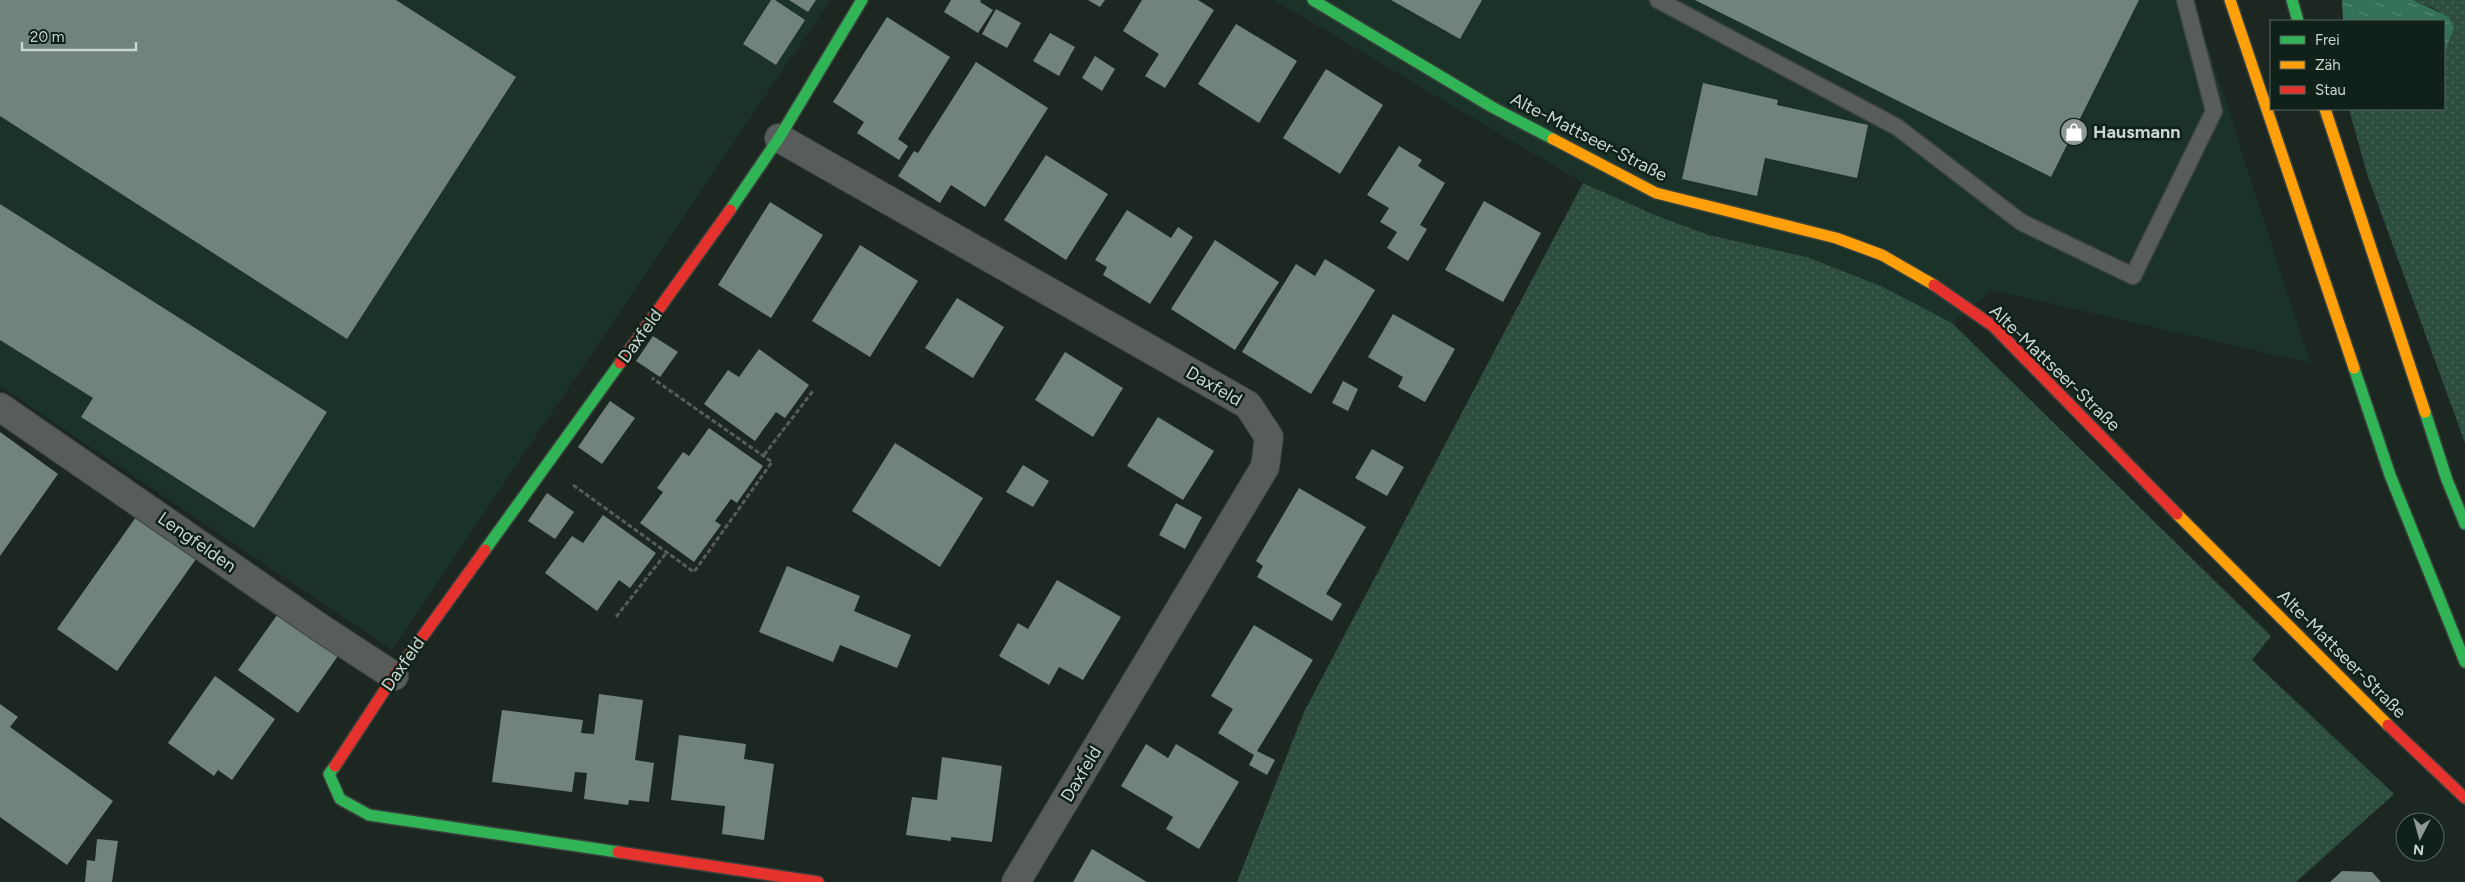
<svg xmlns="http://www.w3.org/2000/svg" width="2465" height="882" font-family="Figtree,sans-serif">
	<style>
		.built { fill: #1a3228 }
		.green { fill: url(#green-dots) }
		.water { fill: url(#water-ripples) }
		.building { fill: #71837b }
		.lines { fill: none; stroke-linecap: round; stroke-linejoin: round }
		.lane-casing { stroke: #3a423e; stroke-width: 19 }
		.street-casing { stroke: #3a423e; stroke-width: 30 }
		.fast-casing { stroke: #3a423e; stroke-width: 14 }
		.slow-casing { stroke: #3a423e; stroke-width: 14 }
		.jam-casing { stroke: #3a423e; stroke-width: 14 }
		.path { stroke: #585c5a; stroke-width: 3; stroke-dasharray: 5 2.5; stroke-linecap: butt }
		.lane { stroke: #585c5a; stroke-width: 16 }
		.street { stroke: #585c5a; stroke-width: 28 }
		.fast { stroke: #30b455; stroke-width: 11 }
		.slow { stroke: #ff9f0a; stroke-width: 11 }
		.jam { stroke: #e5322d; stroke-width: 11 }
		.labels { text-anchor: middle; stroke-width: 5; stroke-linejoin: round; paint-order: stroke }
		.poi-label { font-size: 18px; font-weight: bold; fill: #cbd6d0; stroke: #0f2119; text-anchor: start }
		.street-label { font-size: 18px; fill: #cbd6d0; stroke: #0f2119 }
	</style>
	<defs>
		<pattern id="green-dots" width="8" height="8" patternUnits="userSpaceOnUse" patternTransform="scale(1.25)"><rect width="8" height="8" fill="#2d4d3f"/><path d="M2 2h.1M6 6h.1" fill="none" stroke="#4a665a" stroke-width="1.8" stroke-linecap="round"/></pattern>
		<pattern id="water-ripples" width="26" height="14" patternUnits="userSpaceOnUse" patternTransform="scale(1.25)"><rect width="26" height="14" fill="#337158"/><path d="M2 4q2-2 4 0t4 0M15 11q2-2 4 0t4 0" fill="none" stroke="#598b77"/></pattern>
	</defs>
	<rect width="100%" height="100%" fill="#1d2722"/>
	<g class="built">
		<path d="M 0,0 L 830,0 L 392,650 L 0,386 Z"/>
		<path d="M 1274,0 L 2193,0 L 2310,363 L 1992,290 L 1952,323 L 1881,286 L 1807,257 L 1709,235 L 1655,215 L 1583,183 Z"/>
	</g>
	<g class="green">
		<path d="M 2413,0 L 2465,0 L 2465,443 L 2367,174 L 2349,109 L 2444,109 L 2444,54 L 2454,28 L 2437,10 Z"/>
		<path d="M 1583,183 L 1655,215 L 1709,235 L 1807,257 L 1881,286 L 1952,323 L 2271,636 L 2252,660 L 2394,794 L 2296,882 L 1237,882 L 1304,712 Z"/>
	</g>
	<path class="water" d="M 2342,0 L 2413,0 L 2449,17 L 2454,28 L 2444,54 L 2444,21 L 2343,21 Z"/>
	<g class="building">
		<path d="M 0,0 L 396,0 L 516,77 L 347,339 L 0,116 Z"/>
		<path d="M 771,0 L 775,0 L 805,20 L 776,65 L 743,44 Z"/>
		<path d="M 789,0 L 816,0 L 808,12 Z"/>
		<path d="M 951,0 L 981,0 L 980,2 L 993,10 L 978,33 L 944,12 Z"/>
		<path d="M 1088,0 L 1105,0 L 1100,7 Z"/>
		<path d="M 1142,0 L 1198,0 L 1214,10 L 1165,88 L 1145,76 L 1159,54 L 1123,31 Z"/>
		<path d="M 1391,0 L 1482,0 L 1460,39 Z"/>
		<path d="M 1695,0 L 2139,0 L 2051,177 Z"/>
		<path d="M 996,9 L 1021,23 L 1007,48 L 982,34 Z"/>
		<path d="M 887,17 L 950,57 L 898,139 L 908,146 L 899,160 L 857,133 L 864,122 L 833,102 Z"/>
		<path d="M 1236,24 L 1297,61 L 1259,123 L 1198,84 Z"/>
		<path d="M 1050,33 L 1075,47 L 1059,76 L 1033,61 Z"/>
		<path d="M 1095,56 L 1115,69 L 1102,91 L 1082,78 Z"/>
		<path d="M 976,62 L 1048,108 L 985,207 L 951,185 L 940,203 L 898,176 L 914,151 L 918,153 Z"/>
		<path d="M 1326,69 L 1383,105 L 1340,174 L 1283,138 Z"/>
		<path d="M 1703,83 L 1778,100 L 1777,105 L 1868,125 L 1857,178 L 1765,158 L 1757,196 L 1682,179 Z"/>
		<path d="M 1399,146 L 1422,160 L 1418,166 L 1445,183 L 1420,225 L 1427,229 L 1408,261 L 1387,248 L 1397,232 L 1380,222 L 1389,208 L 1367,195 Z"/>
		<path d="M 1046,155 L 1108,194 L 1066,260 L 1004,220 Z"/>
		<path d="M 1484,201 L 1541,233 L 1503,302 L 1445,270 Z"/>
		<path d="M 770,202 L 823,235 L 771,318 L 718,285 Z"/>
		<path d="M 0,204 L 327,412 L 254,528 L 81,417 L 93,398 L 0,340 Z"/>
		<path d="M 1127,210 L 1171,238 L 1178,227 L 1193,237 L 1150,304 L 1103,275 L 1107,267 L 1095,260 Z"/>
		<path d="M 1215,240 L 1279,282 L 1235,350 L 1171,309 Z"/>
		<path d="M 860,245 L 918,281 L 870,357 L 812,321 Z"/>
		<path d="M 1325,259 L 1375,290 L 1311,394 L 1242,352 L 1296,264 L 1315,276 Z"/>
		<path d="M 957,298 L 1004,327 L 973,378 L 925,348 Z"/>
		<path d="M 1393,314 L 1455,349 L 1425,402 L 1398,387 L 1403,377 L 1368,357 Z"/>
		<path d="M 653,336 L 678,352 L 660,377 L 636,361 Z"/>
		<path d="M 759,349 L 809,385 L 785,418 L 776,412 L 755,441 L 704,404 L 728,370 L 739,377 Z"/>
		<path d="M 1065,352 L 1123,388 L 1093,437 L 1035,400 Z"/>
		<path d="M 1343,381 L 1358,389 L 1348,411 L 1332,403 Z"/>
		<path d="M 610,401 L 635,418 L 602,464 L 578,447 Z"/>
		<path d="M 1158,417 L 1214,451 L 1183,500 L 1127,466 Z"/>
		<path d="M 709,428 L 763,466 L 737,503 L 731,499 L 715,521 L 721,525 L 694,562 L 640,523 L 663,492 L 657,488 L 683,452 L 689,456 Z"/>
		<path d="M 0,432 L 58,474 L 0,556 Z"/>
		<path d="M 895,443 L 983,498 L 940,567 L 852,511 Z"/>
		<path d="M 1372,449 L 1404,467 L 1387,496 L 1355,478 Z"/>
		<path d="M 1023,465 L 1049,481 L 1033,507 L 1006,492 Z"/>
		<path d="M 1299,488 L 1366,527 L 1326,594 L 1342,604 L 1332,621 L 1257,577 L 1263,566 L 1256,561 Z"/>
		<path d="M 547,493 L 574,512 L 555,539 L 528,521 Z"/>
		<path d="M 1176,503 L 1202,517 L 1185,549 L 1159,535 Z"/>
		<path d="M 603,515 L 656,553 L 630,588 L 619,580 L 597,611 L 545,573 L 572,536 L 583,543 Z"/>
		<path d="M 136,517 L 196,559 L 117,671 L 57,629 Z"/>
		<path d="M 787,566 L 860,596 L 854,611 L 911,635 L 897,668 L 840,645 L 833,662 L 759,632 Z"/>
		<path d="M 1057,580 L 1121,617 L 1083,680 L 1059,667 L 1049,685 L 999,656 L 1018,623 L 1028,629 Z"/>
		<path d="M 280,611 L 340,653 L 298,713 L 238,670 Z"/>
		<path d="M 1254,625 L 1313,660 L 1257,751 L 1275,760 L 1267,775 L 1249,765 L 1254,755 L 1218,733 L 1233,709 L 1211,696 Z"/>
		<path d="M 215,676 L 275,719 L 232,780 L 218,770 L 214,776 L 168,743 Z"/>
		<path d="M 599,694 L 643,700 L 635,760 L 654,763 L 649,802 L 629,800 L 628,805 L 584,799 L 587,773 L 575,772 L 572,792 L 492,782 L 502,710 L 583,720 L 581,733 L 594,734 Z"/>
		<path d="M 0,704 L 18,717 L 10,727 L 113,801 L 67,865 L 0,817 Z"/>
		<path d="M 679,735 L 746,744 L 744,759 L 774,764 L 764,840 L 722,834 L 725,806 L 671,800 Z"/>
		<path d="M 1146,744 L 1168,758 L 1176,744 L 1239,782 L 1199,849 L 1166,829 L 1173,817 L 1121,786 Z"/>
		<path d="M 942,757 L 1002,766 L 992,842 L 951,837 L 951,841 L 906,835 L 912,797 L 937,800 Z"/>
		<path d="M 97,839 L 118,841 L 112,882 L 85,882 L 87,860 L 95,861 Z"/>
		<path d="M 1092,849 L 1147,882 L 1073,882 Z"/>
		<path d="M 2342,871 L 2372,872 L 2381,882 L 2330,882 Z"/>
	</g>
	<g class="lines">
		<g class="lane-casing">
			<path id="lane" d="M 1658,0 L 1897,127 L 2021,222 L 2133,276 L 2214,111 L 2185,0"/>
		</g>
		<g class="street-casing">
			<g id="street">
				<path d="M 779,138 L 1248,405 L 1269,437 L 1265,467 L 1016,882"/>
				<path d="M 0,407 L 322,629 L 394,676"/>
			</g>
		</g>
		<g class="fast-casing">
			<g id="fast">
				<path d="M 1313,0 L 1492,107 L 1553,139"/>
				<path d="M 2292,0 L 2298,21"/>
				<path d="M 730,210 L 779,138 L 862,0"/>
				<path d="M 2354,368 L 2390,475 L 2465,662"/>
				<path d="M 2425,412 L 2447,480 L 2465,524"/>
				<path d="M 485,550 L 620,363"/>
				<path d="M 335,766 L 329,774 L 340,799 L 369,815 L 618,852"/>
			</g>
		</g>
		<g class="slow-casing">
			<g id="slow">
				<path d="M 2230,0 L 2354,368"/>
				<path d="M 2325,109 L 2425,412"/>
				<path d="M 1553,139 L 1656,193 L 1836,238 L 1882,255 L 1934,285"/>
				<path d="M 2177,514 L 2388,725"/>
			</g>
		</g>
		<g class="jam-casing">
			<g id="jam">
				<path d="M 1934,285 L 1993,326 L 2177,514"/>
				<path d="M 620,363 L 730,210"/>
				<path d="M 2388,725 L 2465,798"/>
				<path d="M 335,766 L 394,676 L 485,550"/>
				<path d="M 618,852 L 818,882"/>
			</g>
		</g>
		<g class="path">
			<path d="M 764,455 L 813,391"/>
			<path d="M 573,485 L 694,572 L 772,462 L 652,378"/>
			<path d="M 616,617 L 667,552"/>
		</g>
		<use href="#lane" class="lane"/>
		<use href="#street" class="street"/>
		<use href="#fast" class="fast"/>
		<use href="#slow" class="slow"/>
		<use href="#jam" class="jam"/>
	</g>
	<defs>
		<g id="shop-disc" transform="scale(1.4375)"><circle r="9.5" fill="#8e9993" stroke="#0f2119"/><path d="M-5-2.5h2.3a2.7 3.5 0 0 1 5.4 0H5L5.5 6h-11ZM-1.5-2.5h3a1.5 2.3 0 0 0-3 0Z" fill="#fff"/></g>
	</defs>
	<g fill-rule="evenodd">
		<use href="#shop-disc" x="2074" y="132"/>
	</g>
	<g class="labels">
		<g class="poi-label">
			<text x="2093" y="138">Hausmann</text>
		</g>
		<g class="street-label">
			<text transform="translate(1589 137) rotate(27)" y="6">Alte-Mattseer-Straße</text>
			<text transform="translate(640 336) rotate(-54)" y="6">Daxfeld</text>
			<text transform="translate(2055 368) rotate(44)" y="6">Alte-Mattseer-Straße</text>
			<text transform="translate(1214 386) rotate(30)" y="6">Daxfeld</text>
			<text transform="translate(197 542) rotate(35)" y="6">Lengfelden</text>
			<text transform="translate(2342 654) rotate(45)" y="6">Alte-Mattseer-Straße</text>
			<text transform="translate(403 664) rotate(-55)" y="6">Daxfeld</text>
			<text transform="translate(1081 774) rotate(-59)" y="6">Daxfeld</text>
		</g>
	</g>
	<rect x="2270" y="20" width="175" height="90" fill="#0f2119" stroke="#5a6962"/>
	<rect x="2280" y="36" width="25" height="8" fill="#30b455" stroke="#5a6962"/>
	<text x="2315" y="45" font-size="15" fill="#cbd6d0">Frei</text>
	<rect x="2280" y="61" width="25" height="8" fill="#ff9f0a" stroke="#5a6962"/>
	<text x="2315" y="70" font-size="15" fill="#cbd6d0">Zäh</text>
	<rect x="2280" y="86" width="25" height="8" fill="#e5322d" stroke="#5a6962"/>
	<text x="2315" y="95" font-size="15" fill="#cbd6d0">Stau</text>
	<g transform="translate(2420 837) rotate(186)"><circle r="24" fill="#0f2119" stroke="#5a6962"/>
	<path d="M0-4L9 19L0 12L-9 19Z" fill="#8e9993"/>
	<text y="-8" font-size="14" font-weight="bold" text-anchor="middle" fill="#cbd6d0">N</text>
	</g>
	<path d="M22 42v8h114v-8" fill="none" stroke="#cbd6d0" stroke-width="2.5"/>
	<text x="30" y="42" font-size="15" fill="#cbd6d0" stroke="#0f2119" stroke-width="4" paint-order="stroke">20 m</text>
</svg>
